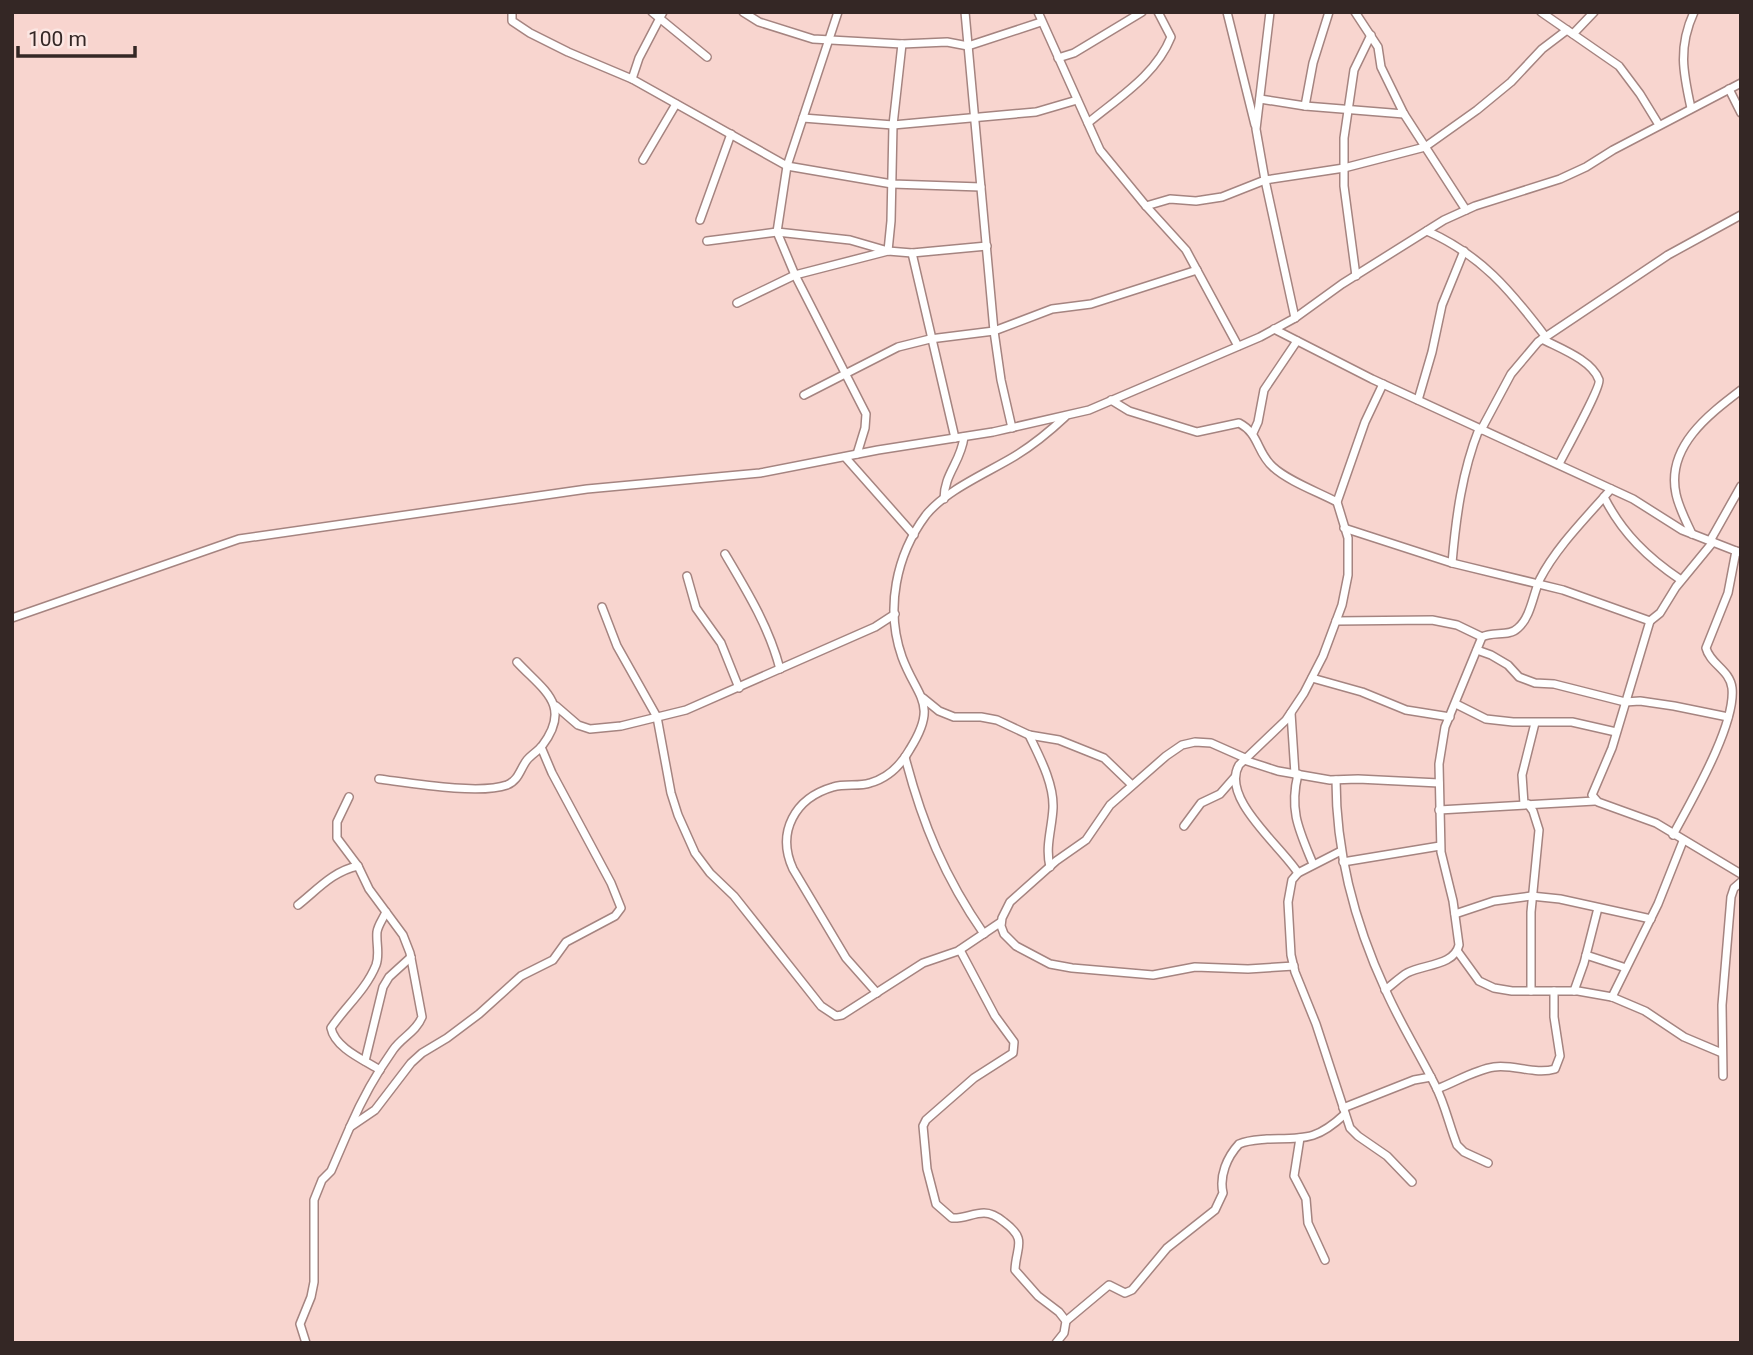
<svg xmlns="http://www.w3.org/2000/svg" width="1753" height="1355" font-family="Roboto,sans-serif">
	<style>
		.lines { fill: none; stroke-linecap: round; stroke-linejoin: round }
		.minor-casing { stroke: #a58480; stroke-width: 10 }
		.minor { stroke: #fff; stroke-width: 7 }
	</style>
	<rect width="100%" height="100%" fill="#f8d5cf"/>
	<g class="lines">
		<g class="minor-casing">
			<g id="minor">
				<path d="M 512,12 L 512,21 L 530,33 L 568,52 L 632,79 L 639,58 L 663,12"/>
				<path d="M 652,12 L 707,57"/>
				<path d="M 743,12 L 759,22 L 813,39 L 902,44 L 947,42 L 968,46 L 1041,22"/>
				<path d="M 838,12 L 787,166 L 777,232 L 795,275 L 866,414 L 865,428 L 857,454"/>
				<path d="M 965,12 L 994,331 L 1001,380 L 1012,428"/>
				<path d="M 1038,12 L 1100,150 L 1146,206 L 1186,250 L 1238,346"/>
				<path d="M 1227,12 L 1255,125"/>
				<path d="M 1355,12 L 1378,47 L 1381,67 L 1404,114 L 1466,210"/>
				<path d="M 1541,12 L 1619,66 L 1640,94 L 1659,125"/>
				<path d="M 1573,34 L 1594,12"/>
				<path d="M 1058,58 L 1074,53 L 1142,12"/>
				<path d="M 632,79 L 787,166 L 892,184 L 981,187"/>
				<path d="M 1729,89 L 1741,113"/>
				<path d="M 1260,99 L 1305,106 L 1404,114"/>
				<path d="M 1305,106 L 1313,63 L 1329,12"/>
				<path d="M 1691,108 C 1683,72 1678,47 1694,12"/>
				<path d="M 803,118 L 893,125 L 1036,112 L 1077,100"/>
				<path d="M 1088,123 C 1118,98 1156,75 1171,37 L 1158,12"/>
				<path d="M 643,160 L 676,104"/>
				<path d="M 1146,206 L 1170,199 L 1196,201 L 1222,197 L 1265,180 L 1256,129 L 1270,12"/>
				<path d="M 700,220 L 731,134"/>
				<path d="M 1427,231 C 1481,255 1510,290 1545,336"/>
				<path d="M 707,241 L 777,232 L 850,240 L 888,251 L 891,221 L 893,125 L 902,44"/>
				<path d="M 912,253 L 955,438"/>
				<path d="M 1356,276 L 1344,186 L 1344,138 L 1354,70 L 1371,35"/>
				<path d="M 737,303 L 795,275 L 888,251 L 912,253 L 987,246"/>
				<path d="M 1295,318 L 1265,180 L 1344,168 L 1425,147 L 1477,110 L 1511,82 L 1542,49 L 1567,30"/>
				<path d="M 1274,329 L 1372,379 L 1633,499 L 1682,530 L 1741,553"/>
				<path d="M 1542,339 C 1559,348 1592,360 1599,380 C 1601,387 1565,452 1559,464"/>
				<path d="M 804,395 L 898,347 L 930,339 L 994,331 L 1052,309 L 1091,304 L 1197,270"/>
				<path d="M 1111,400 L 1129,411 L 1197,432 L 1239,423 C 1260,434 1256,452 1273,467 C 1288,481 1318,492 1337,502"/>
				<path d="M 1418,400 L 1432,352 L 1442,305 L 1464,251"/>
				<path d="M 1481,430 L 1511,374 L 1538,342 L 1668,255 L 1741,215"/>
				<path d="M 1253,433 L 1258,422 L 1264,390 L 1297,341"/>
				<path d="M 845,457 L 914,535"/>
				<path d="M 1604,497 C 1622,533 1648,558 1681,580"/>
				<path d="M 944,499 C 944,474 961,462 964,437"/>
				<path d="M 1344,528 L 1452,563 L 1563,590 L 1650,621 L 1660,613 L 1676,587 L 1713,542"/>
				<path d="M 1692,534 C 1686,521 1679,508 1676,494 C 1666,447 1708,415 1741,390"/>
				<path d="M 1710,541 L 1741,486"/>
				<path d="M 725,554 C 747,591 769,627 780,669"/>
				<path d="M 1452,563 C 1456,517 1462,472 1479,429"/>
				<path d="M 687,576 L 696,608 L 721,643 L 739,688"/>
				<path d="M 602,607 L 617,646 L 657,717 L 671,793 L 678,815 L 695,853 L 710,873 L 734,896 L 821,1006 L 836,1016 L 842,1015 L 923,963 L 958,951 L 1001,922"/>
				<path d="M 12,618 L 239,539 L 587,489 L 760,473 L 878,450 L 993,432 L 1089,410 L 1260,337 L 1295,318 L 1342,284 L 1444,220 L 1475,206 L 1560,179 L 1586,167 L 1613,150 L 1741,83"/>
				<path d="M 1336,621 L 1432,620 L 1457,625 L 1482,637"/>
				<path d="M 1650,621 L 1612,748 L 1592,795 L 1598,802 L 1656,823 L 1741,874"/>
				<path d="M 1477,650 L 1491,655 L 1508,665 L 1519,677 L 1535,683 L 1554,684 L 1625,702 L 1640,701 L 1674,706 L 1728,717"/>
				<path d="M 1312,678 L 1362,692 L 1406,710 L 1450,717"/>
				<path d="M 923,698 L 939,711 L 954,717 L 981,717 L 997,720 L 1029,735 L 1059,740 L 1104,758 L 1132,785"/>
				<path d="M 1456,704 L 1486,719 L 1513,722 L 1572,722 L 1616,732"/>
				<path d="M 556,706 L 578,725 L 590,729 L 621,726 L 686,710 L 875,627 L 895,614"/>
				<path d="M 1291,713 L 1295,774"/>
				<path d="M 1029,735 C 1039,756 1054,783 1053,808 C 1052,829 1045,846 1050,867"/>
				<path d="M 905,757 C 922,823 945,878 984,934"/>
				<path d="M 1245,758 L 1211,743 L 1195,742 L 1182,745 L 1166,756 L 1110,805 L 1086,840 L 1056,861 L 1010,902 L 1002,918 L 1001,926 L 1004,934 L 1016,946 L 1050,964 L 1072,968 L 1153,975 L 1195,967 L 1248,969 L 1294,966"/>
				<path d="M 1244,760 L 1278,771 L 1330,780 L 1358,779 L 1439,783"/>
				<path d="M 1298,774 C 1289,811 1299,830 1313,864"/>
				<path d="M 379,779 C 410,783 479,795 507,785 C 519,780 520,769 527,760 C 531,755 538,751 542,746 C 573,705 543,690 517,662"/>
				<path d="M 1336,780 C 1336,853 1355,924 1386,991 C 1400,1023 1419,1053 1435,1085 C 1445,1104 1449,1125 1457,1145 L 1464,1152 L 1488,1163"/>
				<path d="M 349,797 L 337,822 L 337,838 L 358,866 L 369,889 L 403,935 L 410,953 L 422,1017 C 416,1032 402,1037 393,1050 C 376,1074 362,1099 350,1127"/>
				<path d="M 1524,804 L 1522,775 L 1535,723"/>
				<path d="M 1528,804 L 1533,811 L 1539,830 L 1531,912 L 1531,991"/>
				<path d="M 1439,810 L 1595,801"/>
				<path d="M 1184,826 L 1201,803 L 1220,794 L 1234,778"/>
				<path d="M 1673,835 C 1691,801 1736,725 1732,688 C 1730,670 1710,664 1706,648 L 1728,593 L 1736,551"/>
				<path d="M 1341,851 L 1298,873 L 1292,880 L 1288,902 L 1291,955 L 1295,972 L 1316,1024 L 1350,1128 L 1358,1136 L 1387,1156 L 1412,1182"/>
				<path d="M 1343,862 L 1440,846"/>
				<path d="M 1298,873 C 1281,846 1220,798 1239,765 L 1286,720 L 1304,693 L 1323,656 L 1342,605 L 1348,575 L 1348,538 L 1337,502 L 1365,422 L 1383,384"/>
				<path d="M 298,905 C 317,890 333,871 358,866"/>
				<path d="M 1455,914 L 1494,901 L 1531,896 L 1560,899 L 1651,919"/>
				<path d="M 960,950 L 995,1016 L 1014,1042 L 1013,1053 L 974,1078 L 926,1120 L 923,1126 L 927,1169 L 936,1204 L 952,1218 C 963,1219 973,1213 984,1213 C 991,1213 998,1217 1004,1222 C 1028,1240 1016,1246 1015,1270 L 1038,1296 L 1059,1312 L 1066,1321 L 1064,1333 L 1056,1343"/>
				<path d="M 1458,952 L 1479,981 L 1494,988 L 1512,991 L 1578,991 L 1612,997 L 1645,1011 L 1684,1037 L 1722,1053"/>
				<path d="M 1586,955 L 1626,968"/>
				<path d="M 1385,990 C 1392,985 1400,977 1407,973 C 1424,964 1454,966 1459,945 L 1453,901 L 1441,852 L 1439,764 L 1445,727 L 1482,637 C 1493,631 1509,637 1518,628 C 1531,617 1533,594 1540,579 C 1557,546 1587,517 1611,489"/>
				<path d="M 1574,991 L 1584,963 L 1598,908"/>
				<path d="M 877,993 L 846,958 L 793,869 C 776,832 795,798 833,787 C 845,783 859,787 870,783 C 888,778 901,765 910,749 C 939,703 917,698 902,657 C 885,609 896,555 926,515 C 946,490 987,473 1015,456 C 1033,445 1049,432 1065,417"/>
				<path d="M 1612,997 L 1658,904 L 1683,841"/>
				<path d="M 365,1061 L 383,987 L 389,977 L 411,957"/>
				<path d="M 380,1070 C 364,1060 335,1048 331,1028 C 345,1007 366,990 376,965 C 380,954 376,944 377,932 C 378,925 383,919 386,912"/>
				<path d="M 1723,1076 L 1722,1005 L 1731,897 L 1734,888 L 1741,882"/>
				<path d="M 1437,1089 C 1456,1082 1474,1070 1494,1067 C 1514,1064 1535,1075 1555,1069 L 1560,1056 L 1554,1017 L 1554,991"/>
				<path d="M 1343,1108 L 1414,1080 L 1431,1077"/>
				<path d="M 1300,1138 L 1294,1176 L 1306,1199 L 1308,1223 L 1325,1260"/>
				<path d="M 1066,1321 L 1109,1285 L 1125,1293 L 1132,1290 L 1167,1248 L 1215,1210 L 1223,1193 C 1219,1176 1227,1157 1239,1144 C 1248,1140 1257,1140 1267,1139 C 1305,1138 1316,1141 1345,1114"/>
				<path d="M 306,1343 L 300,1324 L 311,1297 L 314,1282 L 314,1200 L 322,1180 L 331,1171 L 350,1127 L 375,1110 L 411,1063 L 422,1053 L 447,1038 L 479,1014 L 521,976 L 553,960 L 566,942 L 615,916 L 621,908 L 611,883 L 552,773 L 541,747"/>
			</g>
		</g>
		<use href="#minor" class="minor"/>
	</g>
	<rect width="1753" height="1355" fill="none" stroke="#342725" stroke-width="28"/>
	<path d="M18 46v10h117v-10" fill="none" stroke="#342725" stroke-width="3.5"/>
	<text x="28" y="46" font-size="21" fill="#342725" stroke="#fbe6e2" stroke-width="5" paint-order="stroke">100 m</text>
</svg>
